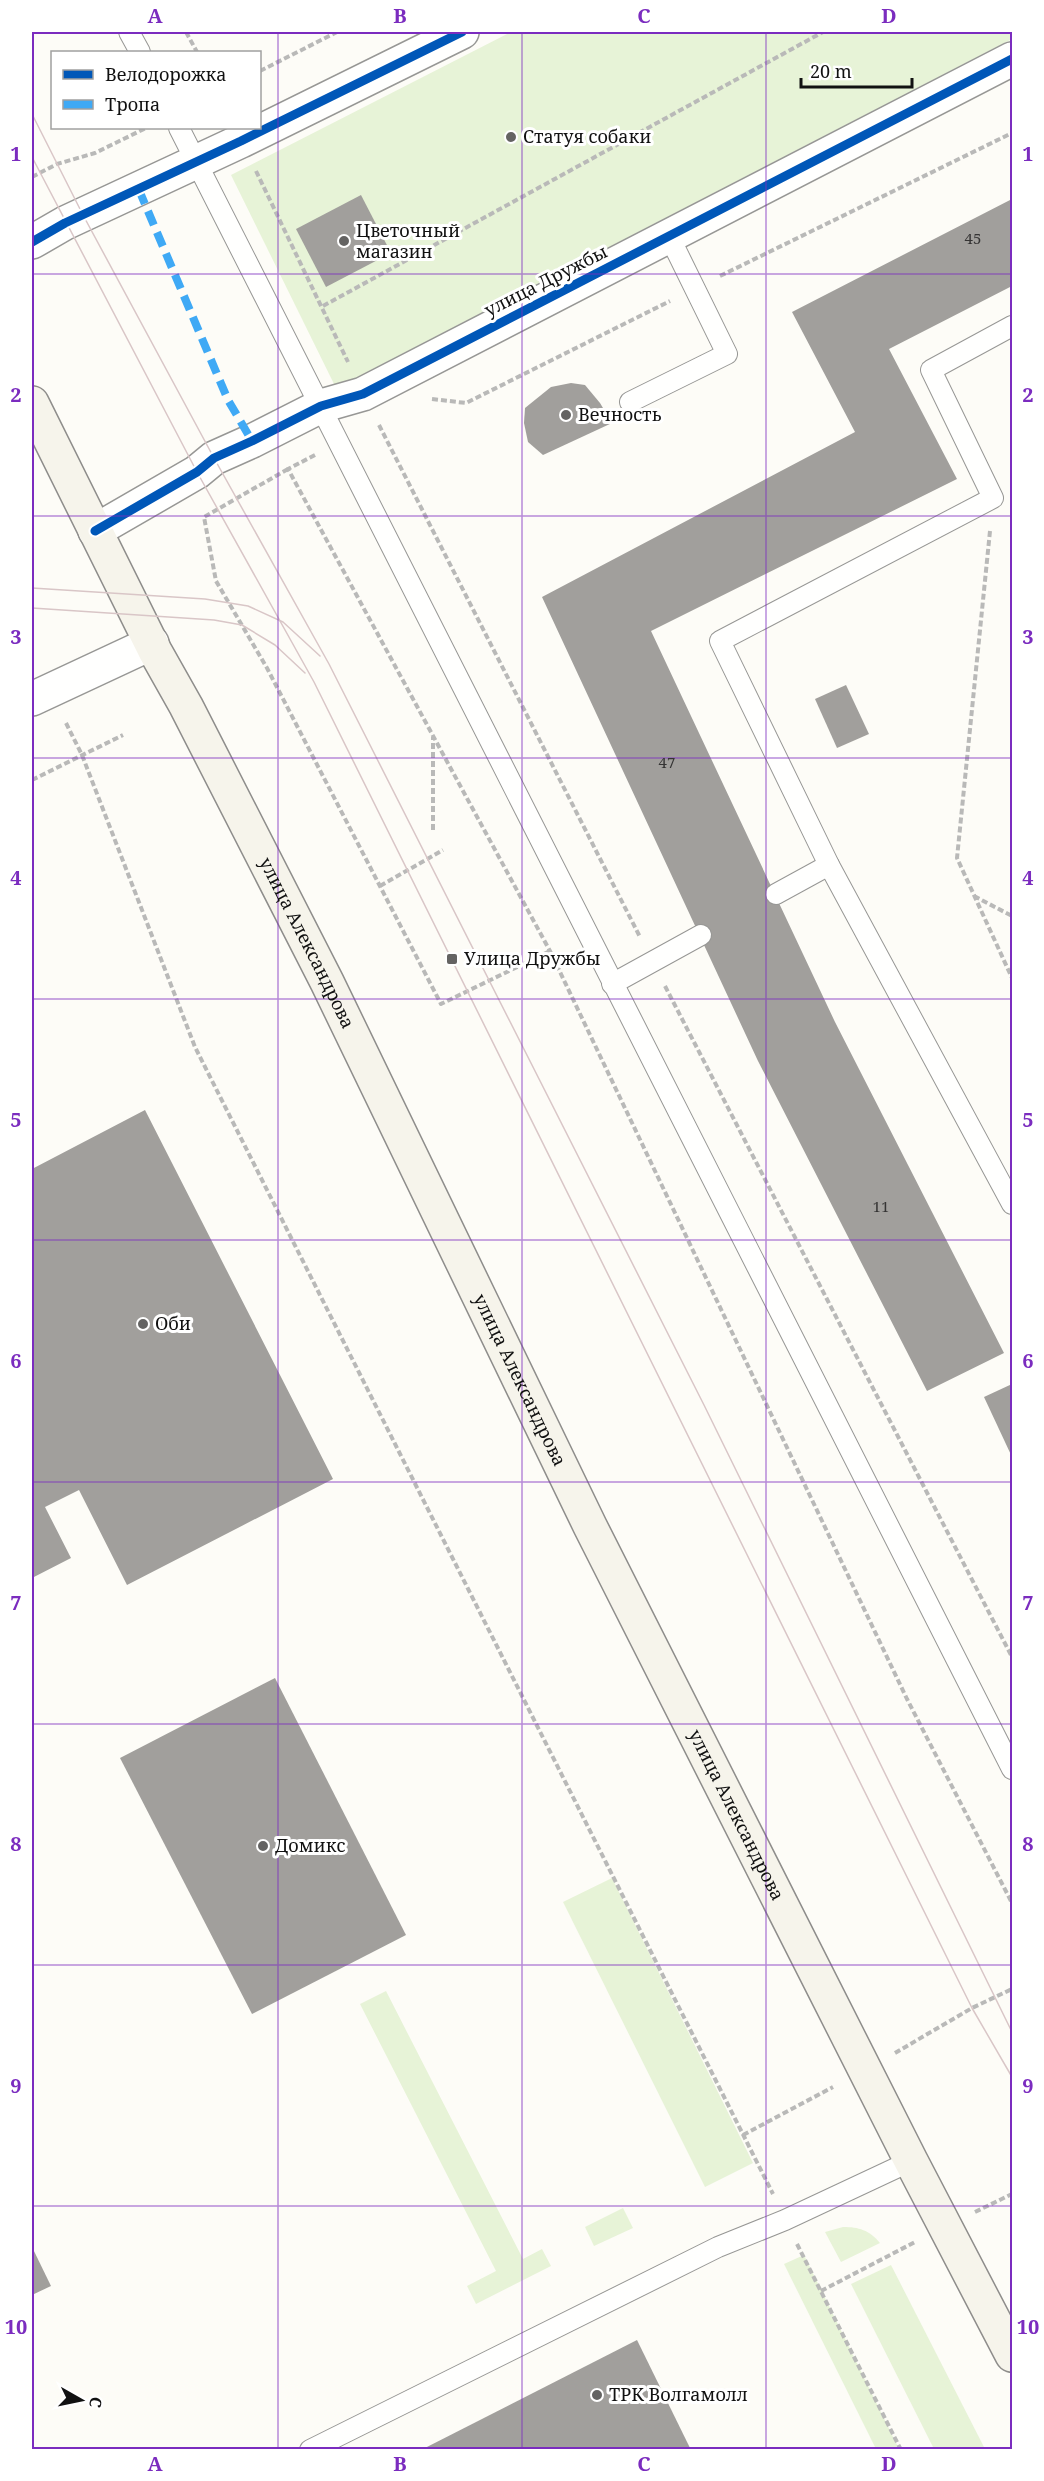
<svg xmlns="http://www.w3.org/2000/svg" width="1044" height="2481" font-family="'Noto Serif',serif">
	<style>
		.green { fill: #e7f3d7 }
		.building { fill: #a19f9c }
		.lines { fill: none; stroke-linecap: round; stroke-linejoin: round }
		.service-casing { stroke: #979795; stroke-width: 22 }
		.minor-casing { stroke: #979795; stroke-width: 36 }
		.secondary-casing { stroke: #8e8d8b; stroke-width: 36 }
		.path { stroke: #b9b9b8; stroke-width: 4; stroke-dasharray: 6 3; stroke-linecap: butt }
		.service { stroke: #fffffe; stroke-width: 20 }
		.minor { stroke: #fffffe; stroke-width: 33 }
		.secondary { stroke: #f6f4eb; stroke-width: 33 }
		.tram { stroke: #d9c6c7; stroke-width: 1.5 }
		.quiet { stroke: #3fa9f5; stroke-width: 8; stroke-dasharray: 15 8; stroke-linecap: butt }
		.cycleway-casing { stroke: #fff; stroke-width: 13 }
		.cycleway { stroke: #0057b8; stroke-width: 9 }
		.grid { fill: none; stroke: #7b2cbf; stroke-width: 1.5; stroke-opacity: 0.55 }
		.poi-dot { fill: #646362; stroke: #fff; stroke-width: 2 }
		.labels { text-anchor: middle; stroke-width: 6; stroke-linejoin: round; paint-order: stroke }
		.number-label { font-size: 15px; fill: #353434 }
		.poi-label { font-size: 18px; fill: #111; stroke: #fff; text-anchor: start }
		.street-label { font-size: 18px; fill: #111; stroke: #fff }
		.neatline { fill: none; stroke: #7b2cbf; stroke-width: 2 }
		.grid-label { font-size: 20px; text-anchor: middle; font-weight: bold; fill: #7b2cbf }
	</style>
	<rect width="100%" height="100%" fill="#fdfcf7"/>
	<g class="green">
		<path d="M 511,32 L 1012,32 L 1012,39 L 336,388 L 231,175 Z"/>
		<path d="M 612,1878 L 753,2163 L 705,2187 L 563,1902 Z"/>
		<path d="M 386,1991 L 523,2259 L 542,2249 L 551,2266 L 476,2304 L 467,2286 L 496,2271 L 360,2004 Z"/>
		<path d="M 623,2208 L 633,2228 L 594,2246 L 585,2227 Z"/>
		<path d="M 843,2227 C 859,2227 869,2230 880,2243 L 841,2262 L 825,2232 Z"/>
		<path d="M 804,2255 L 899,2449 L 876,2449 L 784,2264 Z"/>
		<path d="M 891,2265 L 985,2449 L 934,2449 L 851,2284 Z"/>
	</g>
	<g class="building">
		<path d="M 361,195 L 391,253 L 326,287 L 296,229 Z"/>
		<path d="M 1012,199 L 1012,286 L 889,349 L 957,479 L 651,631 L 835,1022 L 1004,1353 L 927,1391 L 758,1061 L 542,597 L 855,432 L 792,312 Z"/>
		<path d="M 571,383 L 585,385 L 600,403 L 612,423 L 543,455 L 528,442 L 524,423 L 525,408 L 551,387 Z"/>
		<path d="M 846,685 L 869,734 L 837,748 L 815,699 Z"/>
		<path d="M 145,1110 L 333,1479 L 127,1585 L 79,1490 L 45,1507 L 71,1558 L 32,1578 L 32,1169 Z"/>
		<path d="M 1012,1384 L 1012,1457 L 984,1397 Z"/>
		<path d="M 275,1678 L 406,1935 L 252,2014 L 120,1758 Z"/>
		<path d="M 32,2247 L 51,2286 L 32,2295 Z"/>
		<path d="M 637,2340 L 691,2450 L 421,2450 Z"/>
	</g>
	<g class="lines">
		<g class="service-casing">
			<g id="service">
				<path d="M 129,32 L 140,52"/>
				<path d="M 179,128 L 1012,1769"/>
				<path d="M 1012,326 L 931,370 L 993,498 L 720,641 L 829,865 L 1012,1204"/>
				<path d="M 630,402 L 727,354 L 669,236"/>
				<path d="M 776,894 L 829,865"/>
				<path d="M 612,984 L 701,935"/>
				<path d="M 310,2450 L 718,2247 L 785,2220 L 911,2161"/>
			</g>
		</g>
		<g class="minor-casing">
			<g id="minor">
				<path d="M 32,242 L 65,223 L 241,141 L 462,32"/>
				<path d="M 95,531 L 197,472 L 214,458 L 252,441 L 321,406 L 363,394 L 1012,59"/>
				<path d="M 32,699 L 152,643"/>
			</g>
		</g>
		<g class="secondary-casing">
			<g id="secondary">
				<path id="s1" d="M 32,403 L 155,651 L 186,706 L 327,982 L 590,1526 L 911,2161 L 1012,2355"/>
			</g>
		</g>
		<g class="path">
			<path d="M 186,32 L 197,52"/>
			<path d="M 260,71 L 337,32"/>
			<path d="M 256,171 L 348,362"/>
			<path d="M 32,177 L 57,164 L 95,153 L 146,128"/>
			<path d="M 720,276 L 1012,133"/>
			<path d="M 323,306 L 823,32"/>
			<path d="M 432,399 L 466,403 L 670,301"/>
			<path d="M 379,425 L 640,937"/>
			<path d="M 315,455 L 288,469 L 550,951 L 907,1699 L 1012,1903"/>
			<path d="M 288,469 L 204,517 L 216,581 L 267,668 L 441,1004 L 550,951"/>
			<path d="M 990,531 L 957,858 L 1012,978"/>
			<path d="M 66,723 L 82,755 L 195,1047 L 773,2194"/>
			<path d="M 32,780 L 123,735"/>
			<path d="M 433,830 L 433,737"/>
			<path d="M 380,886 L 443,850"/>
			<path d="M 974,896 L 1012,916"/>
			<path d="M 665,986 L 1012,1657"/>
			<path d="M 895,2053 L 972,2008 L 1012,1989"/>
			<path d="M 743,2135 L 833,2087"/>
			<path d="M 975,2212 L 1012,2194"/>
			<path d="M 797,2244 L 901,2450"/>
			<path d="M 821,2291 L 915,2242"/>
		</g>
		<use href="#service" class="service"/>
		<use href="#minor" class="minor"/>
		<use href="#secondary" class="secondary"/>
		<g class="tram">
			<path d="M 32,114 L 83,215 L 214,458 L 329,664 L 704,1405 L 1012,2032"/>
			<path d="M 32,157 L 197,472 L 314,682 L 972,2008 L 1012,2077"/>
			<path d="M 32,588 L 205,599 L 248,606 L 283,622 L 320,656"/>
			<path d="M 32,608 L 214,620 L 242,625 L 275,645 L 305,673"/>
		</g>
		<path class="quiet" d="M 139,190 L 228,400 L 252,441"/>
		<g class="cycleway-casing">
			<g id="cycleway">
				<path d="M 32,242 L 65,223 L 241,141 L 462,32"/>
				<path d="M 95,531 L 197,472 L 214,458 L 252,441 L 321,406 L 363,394 L 1012,59"/>
			</g>
		</g>
		<use href="#cycleway" class="cycleway"/>
	</g>
	<path class="grid" d="M 278,32 L 278,2450M 522,32 L 522,2450M 766,32 L 766,2450M 32,274 L 1012,274M 32,516 L 1012,516M 32,758 L 1012,758M 32,999 L 1012,999M 32,1240 L 1012,1240M 32,1482 L 1012,1482M 32,1724 L 1012,1724M 32,1965 L 1012,1965M 32,2206 L 1012,2206"/>
	<g class="poi-dot">
		<circle cx="511" cy="137" r="6"/>
		<circle cx="344" cy="241" r="6"/>
		<circle cx="566" cy="415" r="6"/>
		<rect x="446" y="953" width="12" height="12" rx="3"/>
		<circle cx="143" cy="1324" r="6"/>
		<circle cx="263" cy="1846" r="6"/>
		<circle cx="597" cy="2395" r="6"/>
	</g>
	<g class="labels">
		<g class="number-label">
			<text x="973" y="244">45</text>
			<text x="667" y="768">47</text>
			<text x="881" y="1212">11</text>
		</g>
		<g class="poi-label">
			<text x="523" y="143">Статуя собаки</text>
			<text x="356" y="237">Цветочный<tspan x="356" dy="21">магазин</tspan></text>
			<text x="578" y="421">Вечность</text>
			<text x="464" y="965">Улица Дружбы</text>
			<text x="155" y="1330">Оби</text>
			<text x="275" y="1852">Домикс</text>
			<text x="609" y="2401">ТРК Волгамолл</text>
		</g>
		<g class="street-label">
			<text transform="translate(546 281) rotate(-27)" y="6">улица Дружбы</text>
			<text dy="6" stroke="none"><textPath href="#s1" startOffset="606">улица Александрова</textPath></text>
			<text dy="6" stroke="none"><textPath href="#s1" startOffset="1092">улица Александрова</textPath></text>
			<text dy="6" stroke="none"><textPath href="#s1" startOffset="1578">улица Александрова</textPath></text>
		</g>
	</g>
	<rect width="1044" height="2481" fill="none" stroke="#ffffff" stroke-width="66"/>
	<rect x="51" y="51" width="210" height="78" fill="#ffffff" stroke="#a0a0a0" stroke-width="1.5"/>
	<rect x="63" y="70" width="30" height="9" fill="#0057b8" stroke="#a0a0a0" stroke-width="1.5"/>
	<text x="105" y="81" font-size="18" fill="#111111">Велодорожка</text>
	<rect x="63" y="100" width="30" height="9" fill="#3fa9f5" stroke="#a0a0a0" stroke-width="1.5"/>
	<text x="105" y="111" font-size="18" fill="#111111">Тропа</text>
	<g transform="translate(81 2400) rotate(99)" stroke="#ffffff" stroke-width="4.5" paint-order="stroke">
	<path d="M0-4.5L10 22L0 15L-10 22Z" fill="#111111"/>
	<text y="-9" font-size="16" font-weight="bold" text-anchor="middle" fill="#111111">С</text>
	</g>
	<path d="M801 78v9h111v-9" fill="none" stroke="#111111" stroke-width="3"/>
	<text x="810" y="78" font-size="18" fill="#111111" stroke="#ffffff" stroke-width="4.5" paint-order="stroke">20 m</text>
	<rect x="33" y="33" width="978" height="2415" class="neatline"/>
	<g class="grid-label">
		<text x="155" y="23">A</text>
		<text x="400" y="23">B</text>
		<text x="644" y="23">C</text>
		<text x="889" y="23">D</text>
		<text x="16" y="161">1</text>
		<text x="1028" y="161">1</text>
		<text x="16" y="402">2</text>
		<text x="1028" y="402">2</text>
		<text x="16" y="644">3</text>
		<text x="1028" y="644">3</text>
		<text x="16" y="885">4</text>
		<text x="1028" y="885">4</text>
		<text x="16" y="1127">5</text>
		<text x="1028" y="1127">5</text>
		<text x="16" y="1368">6</text>
		<text x="1028" y="1368">6</text>
		<text x="16" y="1610">7</text>
		<text x="1028" y="1610">7</text>
		<text x="16" y="1851">8</text>
		<text x="1028" y="1851">8</text>
		<text x="16" y="2093">9</text>
		<text x="1028" y="2093">9</text>
		<text x="16" y="2334">10</text>
		<text x="1028" y="2334">10</text>
		<text x="155" y="2471">A</text>
		<text x="400" y="2471">B</text>
		<text x="644" y="2471">C</text>
		<text x="889" y="2471">D</text>
	</g>
</svg>
